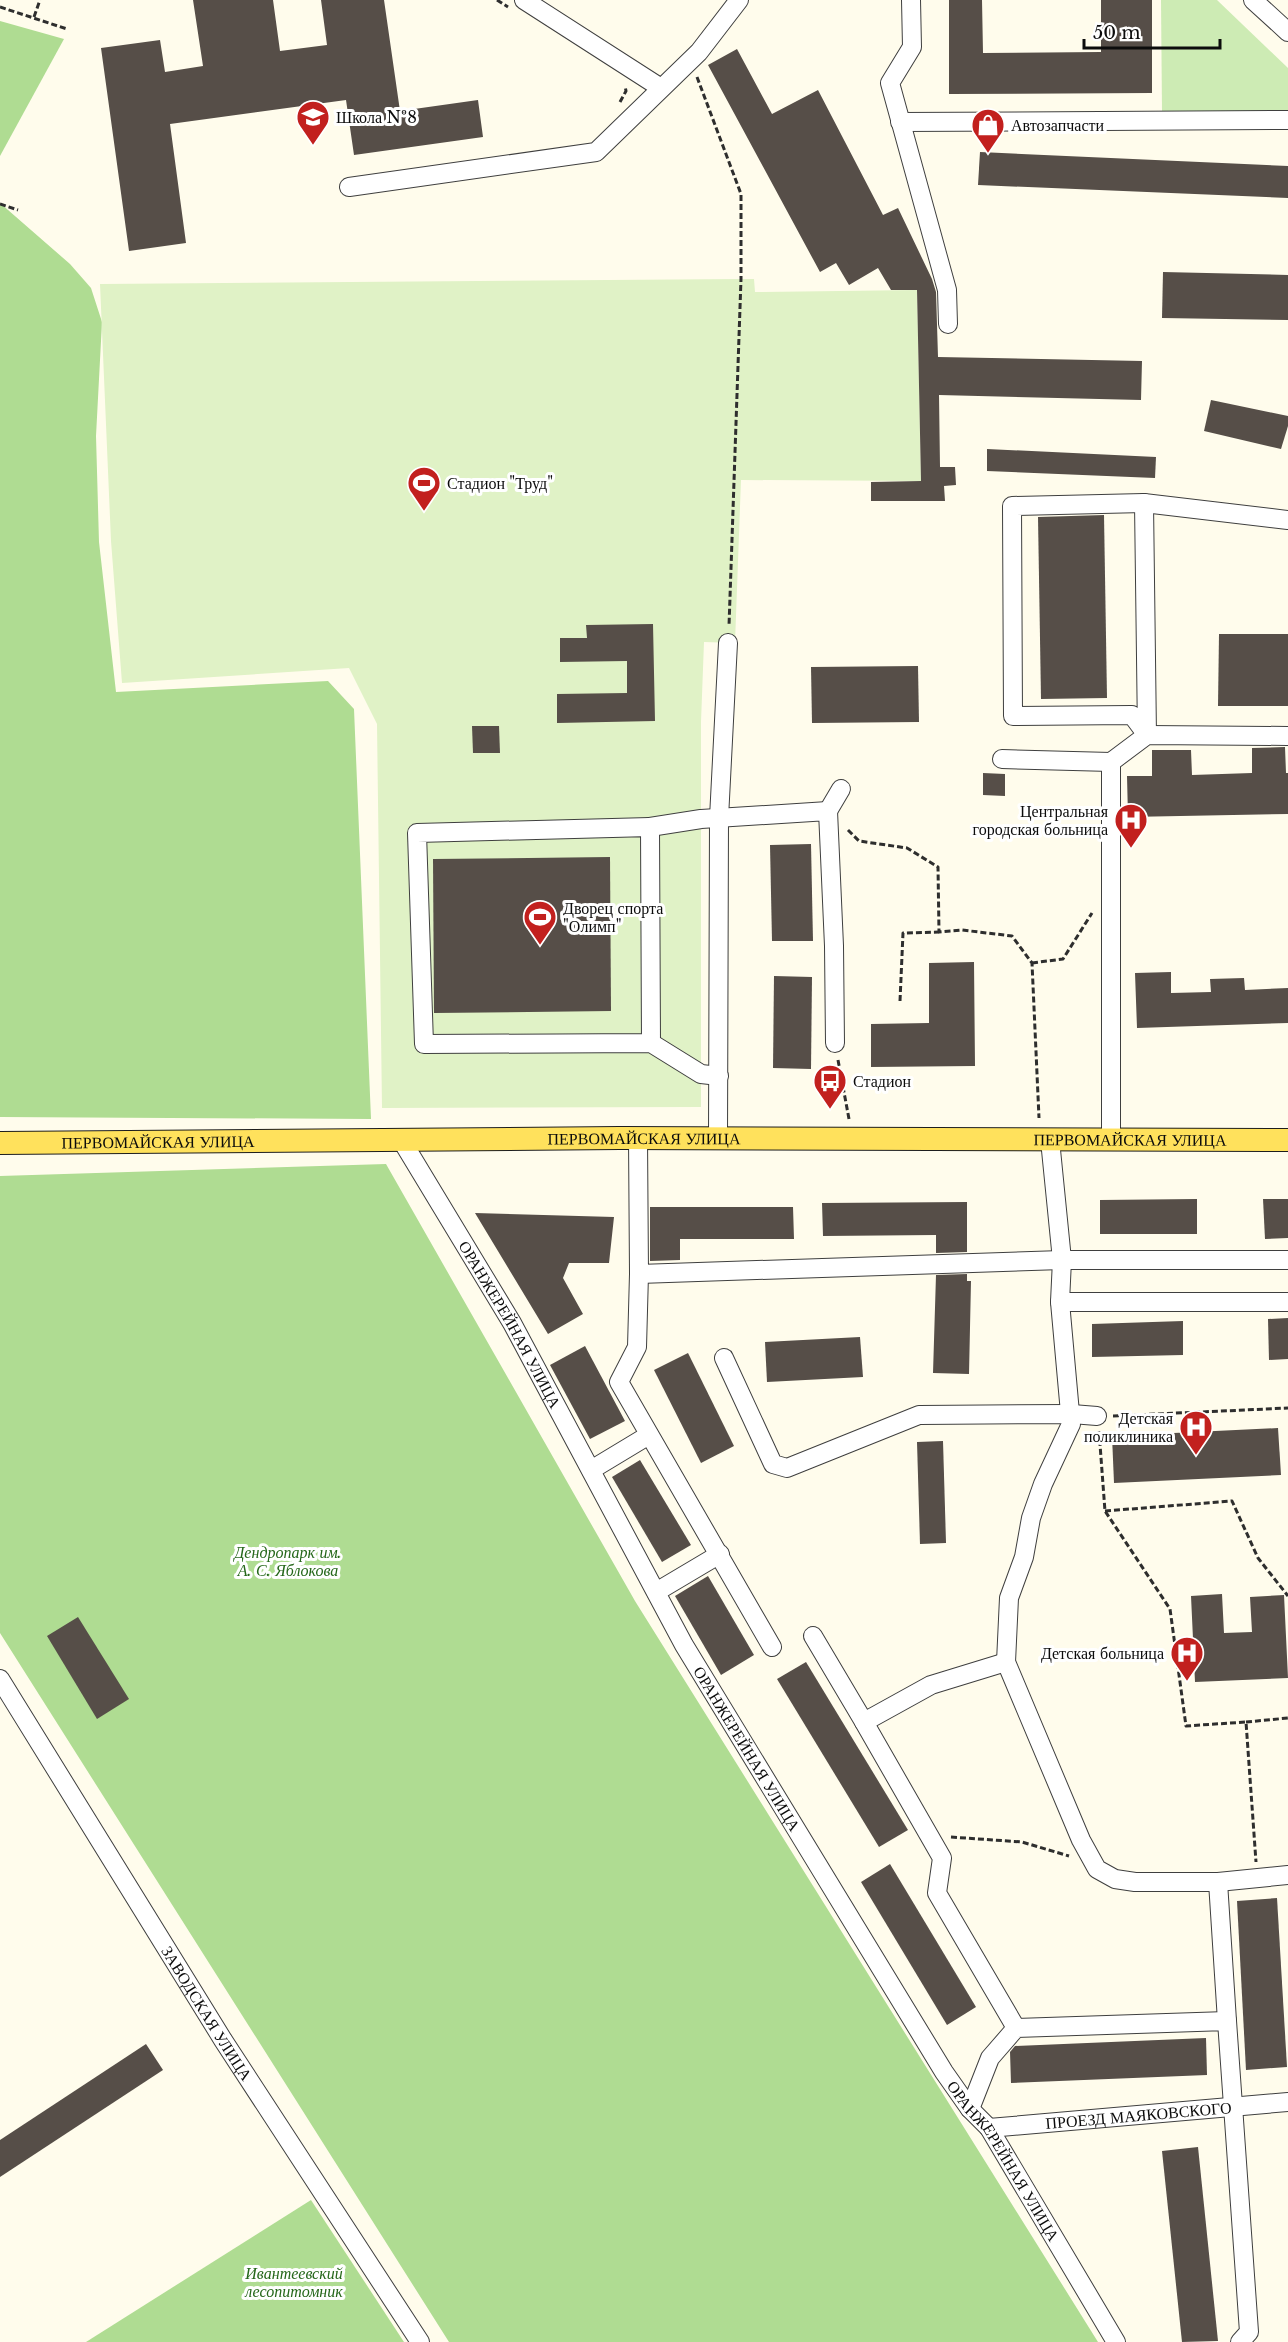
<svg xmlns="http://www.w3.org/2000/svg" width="1288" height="2342" font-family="'Libre Baskerville',serif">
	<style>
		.green { fill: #cdebb4 }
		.forest { fill: #afdc92 }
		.pitch { fill: #e0f2c6 }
		.building { fill: #564e48 }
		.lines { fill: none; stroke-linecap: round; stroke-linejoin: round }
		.minor-casing { stroke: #3f3f3f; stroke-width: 20 }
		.major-casing { stroke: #1d1d1d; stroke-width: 24 }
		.path { stroke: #2e2e2e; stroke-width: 3; stroke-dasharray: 6 3; stroke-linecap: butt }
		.minor { stroke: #fff; stroke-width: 18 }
		.major { stroke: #ffe15c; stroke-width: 22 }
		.labels { text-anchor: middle; stroke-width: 6; stroke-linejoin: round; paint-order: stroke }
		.poi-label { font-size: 16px; fill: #0c0c0c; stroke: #fff; text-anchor: start }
		.street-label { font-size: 16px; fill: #0c0c0c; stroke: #fff }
		.park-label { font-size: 16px; font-style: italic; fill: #25671a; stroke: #fff }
	</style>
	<rect width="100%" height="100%" fill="#fffcec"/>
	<path class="green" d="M 1161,0 L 1217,0 L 1288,68 L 1288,114 L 1162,112 Z"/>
	<g class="forest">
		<path d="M 0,21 L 64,39 L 0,156 Z"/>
		<path d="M 0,203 L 70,264 L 91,288 L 102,322 L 96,436 L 99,542 L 116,692 L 328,681 L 354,709 L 371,1119 L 0,1117 Z"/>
		<path d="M 386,1164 L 635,1601 L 1098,2342 L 449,2342 L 0,1633 L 0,1176 Z"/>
		<path d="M 311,2200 L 404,2342 L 86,2342 Z"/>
	</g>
	<path class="pitch" d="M 741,279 L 754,279 L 755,292 L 917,290 L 921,481 L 741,480 L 735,643 L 704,642 L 701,722 L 701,1107 L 382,1108 L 377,724 L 349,668 L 122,683 L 111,541 L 100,284 Z"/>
	<g class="building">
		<path d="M 193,0 L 273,0 L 280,51 L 327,45 L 321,0 L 384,0 L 400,111 L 478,100 L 483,137 L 354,155 L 346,100 L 170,124 L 186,243 L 129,251 L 101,48 L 160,40 L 165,72 L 203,66 Z"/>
		<path d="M 949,0 L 982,0 L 983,53 L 1101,52 L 1101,0 L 1152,0 L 1152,93 L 949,94 Z"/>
		<path d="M 737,49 L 772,114 L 818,90 L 883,215 L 898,208 L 932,279 L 936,292 L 938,357 L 1142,361 L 1141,400 L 939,395 L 940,467 L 955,467 L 956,485 L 944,486 L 945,501 L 871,501 L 871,482 L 921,481 L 917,290 L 891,290 L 878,268 L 849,285 L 836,263 L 820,272 L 708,65 Z"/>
		<path d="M 980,152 L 1288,166 L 1288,198 L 978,185 Z"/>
		<path d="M 1163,272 L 1288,275 L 1288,320 L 1162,318 Z"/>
		<path d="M 1211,400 L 1288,416 L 1288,426 L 1281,449 L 1204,431 Z"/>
		<path d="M 987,449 L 1156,457 L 1155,478 L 987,471 Z"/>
		<path d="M 1104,515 L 1107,698 L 1041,699 L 1038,517 Z"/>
		<path d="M 653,624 L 655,721 L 557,723 L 557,694 L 627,693 L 627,661 L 560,662 L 560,638 L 587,638 L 586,625 Z"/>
		<path d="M 1219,634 L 1288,634 L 1288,706 L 1218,706 Z"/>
		<path d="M 918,666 L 919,722 L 812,723 L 811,667 Z"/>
		<path d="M 472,726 L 499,726 L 500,753 L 473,753 Z"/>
		<path d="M 1285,747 L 1286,773 L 1288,773 L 1288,814 L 1128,817 L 1127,776 L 1152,776 L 1152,750 L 1191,750 L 1192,775 L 1252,773 L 1252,748 Z"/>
		<path d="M 983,773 L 1005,774 L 1005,796 L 983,795 Z"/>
		<path d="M 811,844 L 813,941 L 772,941 L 770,845 Z"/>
		<path d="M 610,857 L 611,1011 L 434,1013 L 433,859 Z"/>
		<path d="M 974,962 L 975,1066 L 871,1067 L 871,1024 L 929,1023 L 929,963 Z"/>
		<path d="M 1171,972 L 1171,993 L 1211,992 L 1210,979 L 1244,978 L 1245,990 L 1288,988 L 1288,1023 L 1137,1028 L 1135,973 Z"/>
		<path d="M 774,976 L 812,977 L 811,1069 L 773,1068 Z"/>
		<path d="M 1197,1199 L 1197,1234 L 1100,1234 L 1100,1200 Z"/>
		<path d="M 1263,1199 L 1288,1199 L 1288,1238 L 1265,1239 Z"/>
		<path d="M 967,1202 L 967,1252 L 936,1253 L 936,1235 L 823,1236 L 822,1203 Z"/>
		<path d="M 650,1207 L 793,1207 L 794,1239 L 680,1239 L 680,1260 L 650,1261 Z"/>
		<path d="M 475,1213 L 614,1217 L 609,1263 L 569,1263 L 563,1278 L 583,1314 L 548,1334 Z"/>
		<path d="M 967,1274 L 967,1281 L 971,1281 L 969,1374 L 933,1373 L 936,1275 Z"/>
		<path d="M 1288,1318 L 1288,1359 L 1269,1360 L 1268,1319 Z"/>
		<path d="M 1183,1321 L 1183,1355 L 1092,1357 L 1092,1324 Z"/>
		<path d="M 860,1337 L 863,1377 L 767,1382 L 765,1342 Z"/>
		<path d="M 585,1346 L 625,1421 L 590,1439 L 550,1365 Z"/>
		<path d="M 688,1353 L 734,1446 L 701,1463 L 654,1370 Z"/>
		<path d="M 1278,1428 L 1281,1475 L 1114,1483 L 1112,1436 Z"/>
		<path d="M 943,1441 L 946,1543 L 920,1544 L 917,1442 Z"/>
		<path d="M 640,1460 L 691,1545 L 662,1562 L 612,1477 Z"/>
		<path d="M 708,1576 L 754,1655 L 721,1675 L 675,1596 Z"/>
		<path d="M 1222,1594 L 1224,1633 L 1252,1632 L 1250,1597 L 1284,1595 L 1288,1678 L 1195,1682 L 1191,1596 Z"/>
		<path d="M 78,1617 L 129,1699 L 97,1719 L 47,1636 Z"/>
		<path d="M 806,1662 L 908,1830 L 879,1847 L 777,1679 Z"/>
		<path d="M 890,1864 L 976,2007 L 947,2025 L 861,1882 Z"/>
		<path d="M 1277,1898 L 1287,2067 L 1246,2070 L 1237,1901 Z"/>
		<path d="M 1206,2038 L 1207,2075 L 1011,2083 L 1010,2052 L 1015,2046 Z"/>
		<path d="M 146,2044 L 163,2070 L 0,2177 L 0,2140 Z"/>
		<path d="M 1198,2147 L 1218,2341 L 1182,2342 L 1162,2151 Z"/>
	</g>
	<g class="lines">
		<g class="minor-casing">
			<g id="minor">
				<path d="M 524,0 L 661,88"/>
				<path d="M 911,0 L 912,47 L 890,83 L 947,290 L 948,324"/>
				<path d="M 1253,0 L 1288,32"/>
				<path d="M 900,122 L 1288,120"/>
				<path d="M 349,187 L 596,152 L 699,52 L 739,0"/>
				<path d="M 1144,503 L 1147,735 L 1132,715 L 1013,716 L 1012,506 Z"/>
				<path d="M 1144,503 L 1288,520"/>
				<path d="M 1002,759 L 1111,762 L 1147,735 L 1288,736"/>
				<path d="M 1111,762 L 1111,1140"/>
				<path d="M 828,811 L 841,789"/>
				<path d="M 650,827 L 701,819 L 828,811 L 834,946 L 835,1043"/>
				<path d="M 651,1043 L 424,1044 L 417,833 L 650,827 L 651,1043 L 701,1074 L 719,1076"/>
				<path d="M 638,1138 L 639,1274 L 1062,1260 L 1288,1260"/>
				<path d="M 718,1139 L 719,818 L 728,643"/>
				<path d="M 1050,1140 L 1062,1260 L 1060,1302 L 1071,1424 L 1043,1484 L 1031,1518 L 1024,1557 L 1009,1598 L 1006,1662 L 1081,1840 L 1097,1869 L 1115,1879 L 1135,1882 L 1218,1882 L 1227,2021"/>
				<path id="s1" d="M 402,1141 L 512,1323 L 684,1645 L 944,2072 L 970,2109 L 989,2128 L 1116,2342"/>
				<path d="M 639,1274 L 637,1347 L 619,1382 L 772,1647"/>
				<path d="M 1060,1302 L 1288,1302"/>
				<path d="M 724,1358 L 773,1464 L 787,1468 L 919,1415 L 1072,1414 L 1097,1416"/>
				<path d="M 591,1470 L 649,1435"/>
				<path d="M 656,1592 L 720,1554"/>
				<path d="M 813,1636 L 864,1722 L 931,1685 L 1006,1662"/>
				<path id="s2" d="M 0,1679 L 223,2040 L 420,2342"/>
				<path d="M 864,1722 L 942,1858 L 937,1893 L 1016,2028"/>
				<path d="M 1218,1882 L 1288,1875"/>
				<path d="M 970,2109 L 990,2058 L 1016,2028 L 1227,2021 L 1249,2332 L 1240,2342"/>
				<path id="s3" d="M 989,2128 L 1288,2102"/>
			</g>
		</g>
		<g class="major-casing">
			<g id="major">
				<path id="s4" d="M 0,1143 L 620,1138 L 1288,1140"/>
			</g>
		</g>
		<g class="path">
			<path d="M 497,0 L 508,7"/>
			<path d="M 0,7 L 67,29"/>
			<path d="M 34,17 L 40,0"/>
			<path d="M 697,77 L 741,194 L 741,279 L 729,626"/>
			<path d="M 620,102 L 626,91 L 625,86"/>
			<path d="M 0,204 L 18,210"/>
			<path d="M 848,830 L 859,841 L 907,848 L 938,867 L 939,932 L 962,930 L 1012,936 L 1032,963 L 1039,1118"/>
			<path d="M 1032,963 L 1063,959 L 1092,913"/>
			<path d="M 900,1001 L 903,933 L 939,932"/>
			<path d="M 838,1060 L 849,1119"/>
			<path d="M 1113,1416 L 1288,1408"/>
			<path d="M 1099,1431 L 1105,1511 L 1170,1609 L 1186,1726 L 1246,1722 L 1256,1862"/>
			<path d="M 1105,1511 L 1232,1501 L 1258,1558 L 1288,1596"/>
			<path d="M 1246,1722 L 1288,1718"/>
			<path d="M 951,1837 L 1022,1842 L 1069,1856"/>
		</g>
		<use href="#minor" class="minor"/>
		<use href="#major" class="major"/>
	</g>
	<defs>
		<g id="school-pin" transform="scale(1.725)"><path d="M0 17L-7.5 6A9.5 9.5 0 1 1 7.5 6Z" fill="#c2201e" stroke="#fff"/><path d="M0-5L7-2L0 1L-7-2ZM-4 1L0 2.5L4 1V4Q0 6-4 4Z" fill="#fff"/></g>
		<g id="shop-pin" transform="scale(1.725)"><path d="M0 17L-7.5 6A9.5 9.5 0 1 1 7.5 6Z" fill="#c2201e" stroke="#fff"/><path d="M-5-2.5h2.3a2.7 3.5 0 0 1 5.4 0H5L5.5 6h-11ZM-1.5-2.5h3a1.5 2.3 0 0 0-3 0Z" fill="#fff"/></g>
		<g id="stadium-pin" transform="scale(1.725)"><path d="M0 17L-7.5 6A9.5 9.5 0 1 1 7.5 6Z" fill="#c2201e" stroke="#fff"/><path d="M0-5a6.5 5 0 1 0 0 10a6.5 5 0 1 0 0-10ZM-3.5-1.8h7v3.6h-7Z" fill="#fff"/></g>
		<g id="hospital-pin" transform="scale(1.725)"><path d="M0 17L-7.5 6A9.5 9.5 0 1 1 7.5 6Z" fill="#c2201e" stroke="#fff"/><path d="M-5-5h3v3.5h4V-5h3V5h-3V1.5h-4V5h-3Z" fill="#fff"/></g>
		<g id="bus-pin" transform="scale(1.725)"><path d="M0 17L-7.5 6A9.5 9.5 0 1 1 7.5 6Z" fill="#c2201e" stroke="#fff"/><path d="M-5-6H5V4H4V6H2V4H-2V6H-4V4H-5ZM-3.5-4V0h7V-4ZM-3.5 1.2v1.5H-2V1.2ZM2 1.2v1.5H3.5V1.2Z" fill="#fff"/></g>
	</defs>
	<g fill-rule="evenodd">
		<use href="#school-pin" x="313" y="117"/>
		<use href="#shop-pin" x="988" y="125"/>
		<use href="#stadium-pin" x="424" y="483"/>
		<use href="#hospital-pin" x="1131" y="820"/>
		<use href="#stadium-pin" x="540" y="917"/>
		<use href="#bus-pin" x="830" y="1081"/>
		<use href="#hospital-pin" x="1196" y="1427"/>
		<use href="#hospital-pin" x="1187" y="1653"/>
	</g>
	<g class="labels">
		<g class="poi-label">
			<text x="336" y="123">Школа №8</text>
			<text x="1011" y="131">Автозапчасти</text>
			<text x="447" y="489">Стадион "Труд"</text>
			<text x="1108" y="817" text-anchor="end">Центральная<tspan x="1108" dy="18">городская больница</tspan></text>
			<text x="563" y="914">Дворец спорта<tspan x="563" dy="18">"Олимп"</tspan></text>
			<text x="853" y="1087">Стадион</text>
			<text x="1173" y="1424" text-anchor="end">Детская<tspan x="1173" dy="18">поликлиника</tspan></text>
			<text x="1164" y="1659" text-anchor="end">Детская больница</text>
		</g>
		<g class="street-label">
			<text dy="6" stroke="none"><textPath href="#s4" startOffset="644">ПЕРВОМАЙСКАЯ УЛИЦА</textPath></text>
			<text dy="6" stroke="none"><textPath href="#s4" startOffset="1130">ПЕРВОМАЙСКАЯ УЛИЦА</textPath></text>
			<text dy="6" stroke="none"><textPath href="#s4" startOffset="158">ПЕРВОМАЙСКАЯ УЛИЦА</textPath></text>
			<text dy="6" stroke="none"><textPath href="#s1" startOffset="213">ОРАНЖЕРЕЙНАЯ УЛИЦА</textPath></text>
			<text dy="6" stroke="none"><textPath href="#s1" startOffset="699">ОРАНЖЕРЕЙНАЯ УЛИЦА</textPath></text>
			<text dy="6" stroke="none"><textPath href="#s2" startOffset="393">ЗАВОДСКАЯ УЛИЦА</textPath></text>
			<text dy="6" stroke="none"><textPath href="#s3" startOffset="150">ПРОЕЗД МАЯКОВСКОГО</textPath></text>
			<text dy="6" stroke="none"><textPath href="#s1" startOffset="1185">ОРАНЖЕРЕЙНАЯ УЛИЦА</textPath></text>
		</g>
		<g class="park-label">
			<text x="288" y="1558">Дендропарк им.<tspan x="288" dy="18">А. С. Яблокова</tspan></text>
			<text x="294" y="2279">Ивантеевский<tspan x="294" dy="18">лесопитомник</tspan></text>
		</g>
	</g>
	<path d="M1084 39v9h136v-9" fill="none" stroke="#0c0c0c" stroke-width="3"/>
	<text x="1093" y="39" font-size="18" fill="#0c0c0c" stroke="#ffffff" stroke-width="4.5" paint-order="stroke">50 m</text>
</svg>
